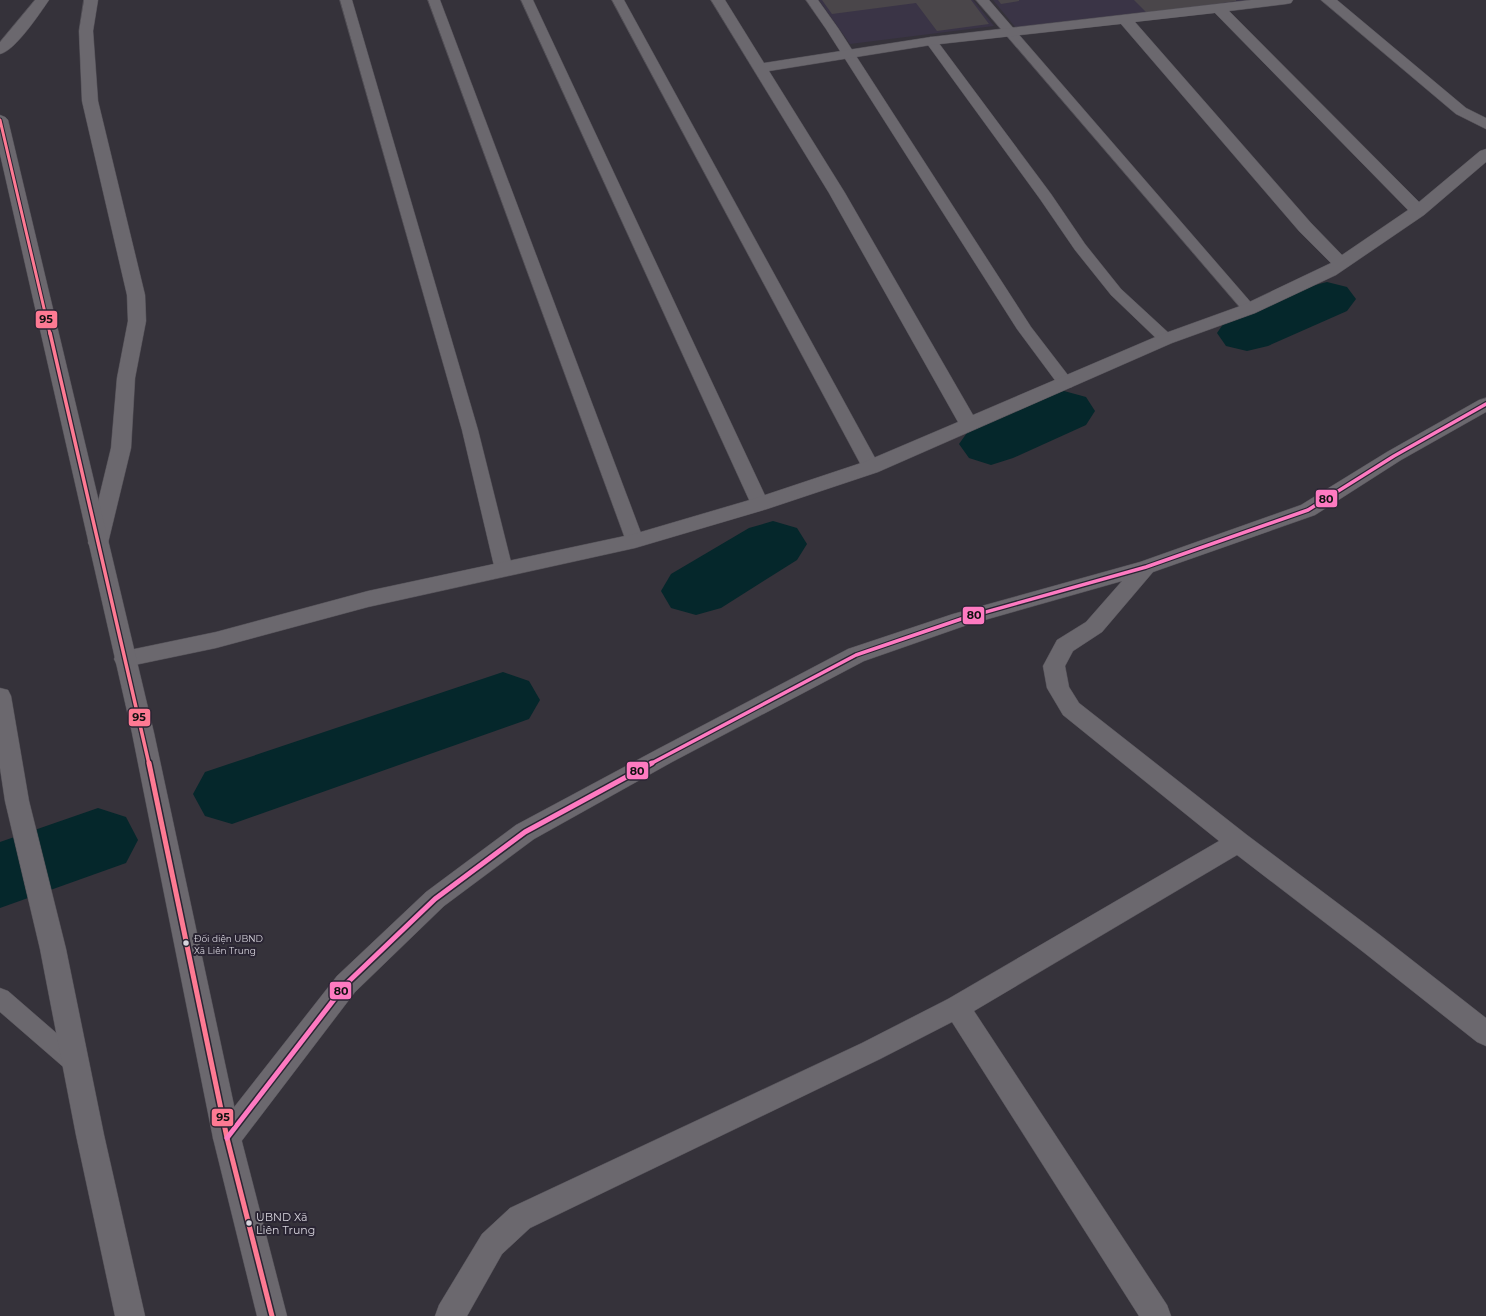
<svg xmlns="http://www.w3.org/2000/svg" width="1486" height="1316" font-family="Montserrat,sans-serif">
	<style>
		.built { fill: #3a3446 }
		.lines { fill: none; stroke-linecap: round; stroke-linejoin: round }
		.river { fill: #05272b; fill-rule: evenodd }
		.building { fill: #4a464a }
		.service-casing { stroke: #524f56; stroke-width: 1 }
		.minor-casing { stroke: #524f56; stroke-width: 1 }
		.tertiary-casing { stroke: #524f56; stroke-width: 1 }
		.secondary-casing { stroke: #524f56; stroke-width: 1 }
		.service { fill: #6b686e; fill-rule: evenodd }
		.minor { fill: #6b686e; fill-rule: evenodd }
		.tertiary { fill: #6b686e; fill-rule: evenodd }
		.secondary { fill: #6b686e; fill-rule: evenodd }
		.bus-1-far2-casing { stroke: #2a2533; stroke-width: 5 }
		.bus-1-far1-casing { stroke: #2a2533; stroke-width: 6 }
		.bus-1-casing { stroke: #2a2533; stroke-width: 8 }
		.bus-2-far1-casing { stroke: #2a2533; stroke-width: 6 }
		.bus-2-casing { stroke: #2a2533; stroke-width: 8 }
		.bus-1-far2 { stroke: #fe7a93; stroke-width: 3 }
		.bus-1-far1 { stroke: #fe7a93; stroke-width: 3.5 }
		.bus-1 { stroke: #fe7a93; stroke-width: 5 }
		.bus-2-far1 { stroke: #fe7ac1; stroke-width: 3.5 }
		.bus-2 { stroke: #fe7ac1; stroke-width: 5 }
		.bus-dot { fill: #d7d4dd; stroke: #2a2533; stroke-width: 1.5 }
		.labels { text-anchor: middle; stroke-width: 4; stroke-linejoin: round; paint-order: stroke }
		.bus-label { font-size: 9px; fill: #d7d4dd; stroke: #2a2533; text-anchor: start }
		.near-bus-label { font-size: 11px; fill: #d7d4dd; stroke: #2a2533; text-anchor: start }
		.line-badge { stroke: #2a2533; stroke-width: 1.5 }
		.pale-badge-label { font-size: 11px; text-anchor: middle; font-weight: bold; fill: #111 }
	</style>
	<rect width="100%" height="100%" fill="#35323a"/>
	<g class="built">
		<path d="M 819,0 L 973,0 L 994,26 L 850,44 Z"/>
		<path d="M 993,0 L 1258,0 L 1016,28 Z"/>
	</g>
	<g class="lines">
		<g class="river">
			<path d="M 1327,282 L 1347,287 L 1356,299 L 1347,311 L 1268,346 L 1247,351 L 1226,346 L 1217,333 L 1226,320 L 1307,287 Z"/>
			<path d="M 1064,391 L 1086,397 L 1095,411 L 1086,425 L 1013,458 L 991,465 L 969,458 L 959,444 L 969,430 L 1042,397 Z"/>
			<path d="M 773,521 L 797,528 L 807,544 L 797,560 L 721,608 L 696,615 L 671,608 L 661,591 L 671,574 L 749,528 Z"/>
			<path d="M 503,672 L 529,681 L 540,700 L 529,719 L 232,824 L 205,816 L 193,794 L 205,772 Z"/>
			<path d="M 98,808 L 126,817 L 138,840 L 126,863 L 0,908 L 0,842 Z"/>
		</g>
	</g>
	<g class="building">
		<path d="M 822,0 L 971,0 L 989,24 L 937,31 L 916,3 L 832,14 Z"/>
		<path d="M 998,0 L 1019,0 L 1019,1 L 1001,4 Z"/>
		<path d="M 1134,0 L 1236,0 L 1236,1 L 1148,14 Z"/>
	</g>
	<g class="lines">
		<g class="service-casing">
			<g id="service">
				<path d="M 340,0 L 352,0 L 478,430 L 513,570 L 510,574 L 504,576 L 498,574 L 495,570 L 462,430 Z"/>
				<path d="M 428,0 L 440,0 L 644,541 L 641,545 L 635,547 L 629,545 L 626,541 Z"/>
				<path d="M 521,0 L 533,0 L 769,504 L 766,508 L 760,510 L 754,508 L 751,504 Z"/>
				<path d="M 612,0 L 624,0 L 880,467 L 877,471 L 871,473 L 865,471 L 862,467 Z"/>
				<path d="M 806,0 L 818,0 L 838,28 L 1031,327 L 1074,383 L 1072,387 L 1066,388 L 1060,387 L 1017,329 L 826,29 Z"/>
				<path d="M 976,0 L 989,0 L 1254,306 L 1257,309 L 1254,312 L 1244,312 Z"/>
				<path d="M 931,37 L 935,38 L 1051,194 L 1085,244 L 1121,289 L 1172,336 L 1174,339 L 1172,342 L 1160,342 L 1111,295 L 1075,250 L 1040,199 L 925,41 Z"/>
				<path d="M 0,988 L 8,991 L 84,1057 L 88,1064 L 84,1071 L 76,1074 L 68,1071 L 0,1012 Z"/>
			</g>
		</g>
		<g class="minor-casing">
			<g id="minor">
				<path d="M 35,0 L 49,0 C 40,13 15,51 0,54 L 0,42 Z"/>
				<path d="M 84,0 L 98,0 L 93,31 L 98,101 L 145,295 L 146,321 L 135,378 L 131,448 L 108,543 L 105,548 L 98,550 L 91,548 L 88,543 L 111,448 L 117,378 L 128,321 L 127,295 L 82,101 L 79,31 Z"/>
				<path d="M 711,0 L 725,0 L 764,63 L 931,37 L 1251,0 L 1293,0 L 1291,3 L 1286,4 L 1229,11 L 1419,202 L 1480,151 L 1486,149 L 1486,162 L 1424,215 L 1336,275 L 1255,313 L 1172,343 L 878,472 L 767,509 L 635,548 L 368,607 L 216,648 L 125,667 L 117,665 L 114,659 L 117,653 L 125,651 L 216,632 L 368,591 L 634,534 L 753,499 L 864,462 L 958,422 L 829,193 ZM 1215,13 L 1408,210 L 1342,255 L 1311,223 L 1135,22 ZM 1121,24 L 1299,231 L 1331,263 L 1243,305 L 1160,335 L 973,415 L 845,193 L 769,71 L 931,45 Z"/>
				<path d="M 1321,0 L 1337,0 L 1466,108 L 1486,118 L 1486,129 L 1456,114 Z"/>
				<path d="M 1486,398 L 1486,412 L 1401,460 L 1315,515 L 1153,572 L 1102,632 L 1073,651 L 1065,666 L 1069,687 L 1079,703 L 1247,835 L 1380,935 L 1486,1018 L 1486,1046 L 1477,1042 L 1362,951 L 1237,855 L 974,1011 L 1167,1305 L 1171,1316 L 1139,1316 L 952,1022 L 880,1059 L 530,1228 L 502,1254 L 467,1316 L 435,1316 L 439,1305 L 482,1234 L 510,1208 L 862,1043 L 948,999 L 1219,841 L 1063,715 L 1047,688 L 1043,666 L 1057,640 L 1086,622 L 1122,581 L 967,625 L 864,661 L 672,762 L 534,839 L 444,906 L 355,992 L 237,1147 L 227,1151 L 217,1147 L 213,1138 L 217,1129 L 337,976 L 426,892 L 516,825 L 656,750 L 848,649 L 953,614 L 1140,562 L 1301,505 L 1387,452 L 1479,400 Z"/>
			</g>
		</g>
		<g class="tertiary-casing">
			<path id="tertiary" d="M 0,688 L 8,690 L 11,696 L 29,801 L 66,949 L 104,1135 L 145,1316 L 115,1316 L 76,1135 L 40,949 L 5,801 L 0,768 Z"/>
		</g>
		<g class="secondary-casing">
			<path id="secondary" d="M 0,115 L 5,117 L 8,120 L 154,733 L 241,1138 L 287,1316 L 257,1316 L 213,1138 L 132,733 L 0,154 Z"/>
		</g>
		<use href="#service" class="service"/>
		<use href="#minor" class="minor"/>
		<use href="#tertiary" class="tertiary"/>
		<use href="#secondary" class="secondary"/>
		<g class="bus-1-far2-casing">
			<path id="bus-1-far2" d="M 0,120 L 50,334"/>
		</g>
		<g class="bus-1-far1-casing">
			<path id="bus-1-far1" d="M 50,333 L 149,764"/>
		</g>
		<g class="bus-1-casing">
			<path id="bus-1" d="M 149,763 L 227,1138 L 272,1316"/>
		</g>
		<g class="bus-2-far1-casing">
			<path id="bus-2-far1" d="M 650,764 L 856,655 L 961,619 L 1146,567 L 1308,510 L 1394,456 L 1486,404"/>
		</g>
		<g class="bus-2-casing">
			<path id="bus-2" d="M 227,1138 L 346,984 L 435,899 L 525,832 L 652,763"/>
		</g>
		<use href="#bus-1-far2" class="bus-1-far2"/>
		<use href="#bus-1-far1" class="bus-1-far1"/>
		<use href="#bus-1" class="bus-1"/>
		<use href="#bus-2-far1" class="bus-2-far1"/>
		<use href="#bus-2" class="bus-2"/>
	</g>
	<g class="bus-dot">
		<circle cx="186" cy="943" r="3.5"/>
		<circle cx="249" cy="1223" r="3.5"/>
	</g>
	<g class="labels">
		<g class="bus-label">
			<text x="194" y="942">Đối diện UBND<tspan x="194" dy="12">Xã Liên Trung</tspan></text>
		</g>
		<g class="near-bus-label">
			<text x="256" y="1221">UBND Xã<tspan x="256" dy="13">Liên Trung</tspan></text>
		</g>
	</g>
	<g class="line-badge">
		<rect x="35" y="310" width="23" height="19" rx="4" fill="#fe7a93"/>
		<rect x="1315" y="489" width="23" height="19" rx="4" fill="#fe7ac1"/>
		<rect x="962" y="606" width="23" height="19" rx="4" fill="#fe7ac1"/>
		<rect x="128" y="708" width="23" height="19" rx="4" fill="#fe7a93"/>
		<rect x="626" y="761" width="23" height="19" rx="4" fill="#fe7ac1"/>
		<rect x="329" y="981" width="23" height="19" rx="4" fill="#fe7ac1"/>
		<rect x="211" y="1108" width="23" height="19" rx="4" fill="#fe7a93"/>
	</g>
	<g class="pale-badge-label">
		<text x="46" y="323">95</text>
		<text x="1326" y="503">80</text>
		<text x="974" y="619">80</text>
		<text x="139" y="721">95</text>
		<text x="637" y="775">80</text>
		<text x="341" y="995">80</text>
		<text x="223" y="1121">95</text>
	</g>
</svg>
